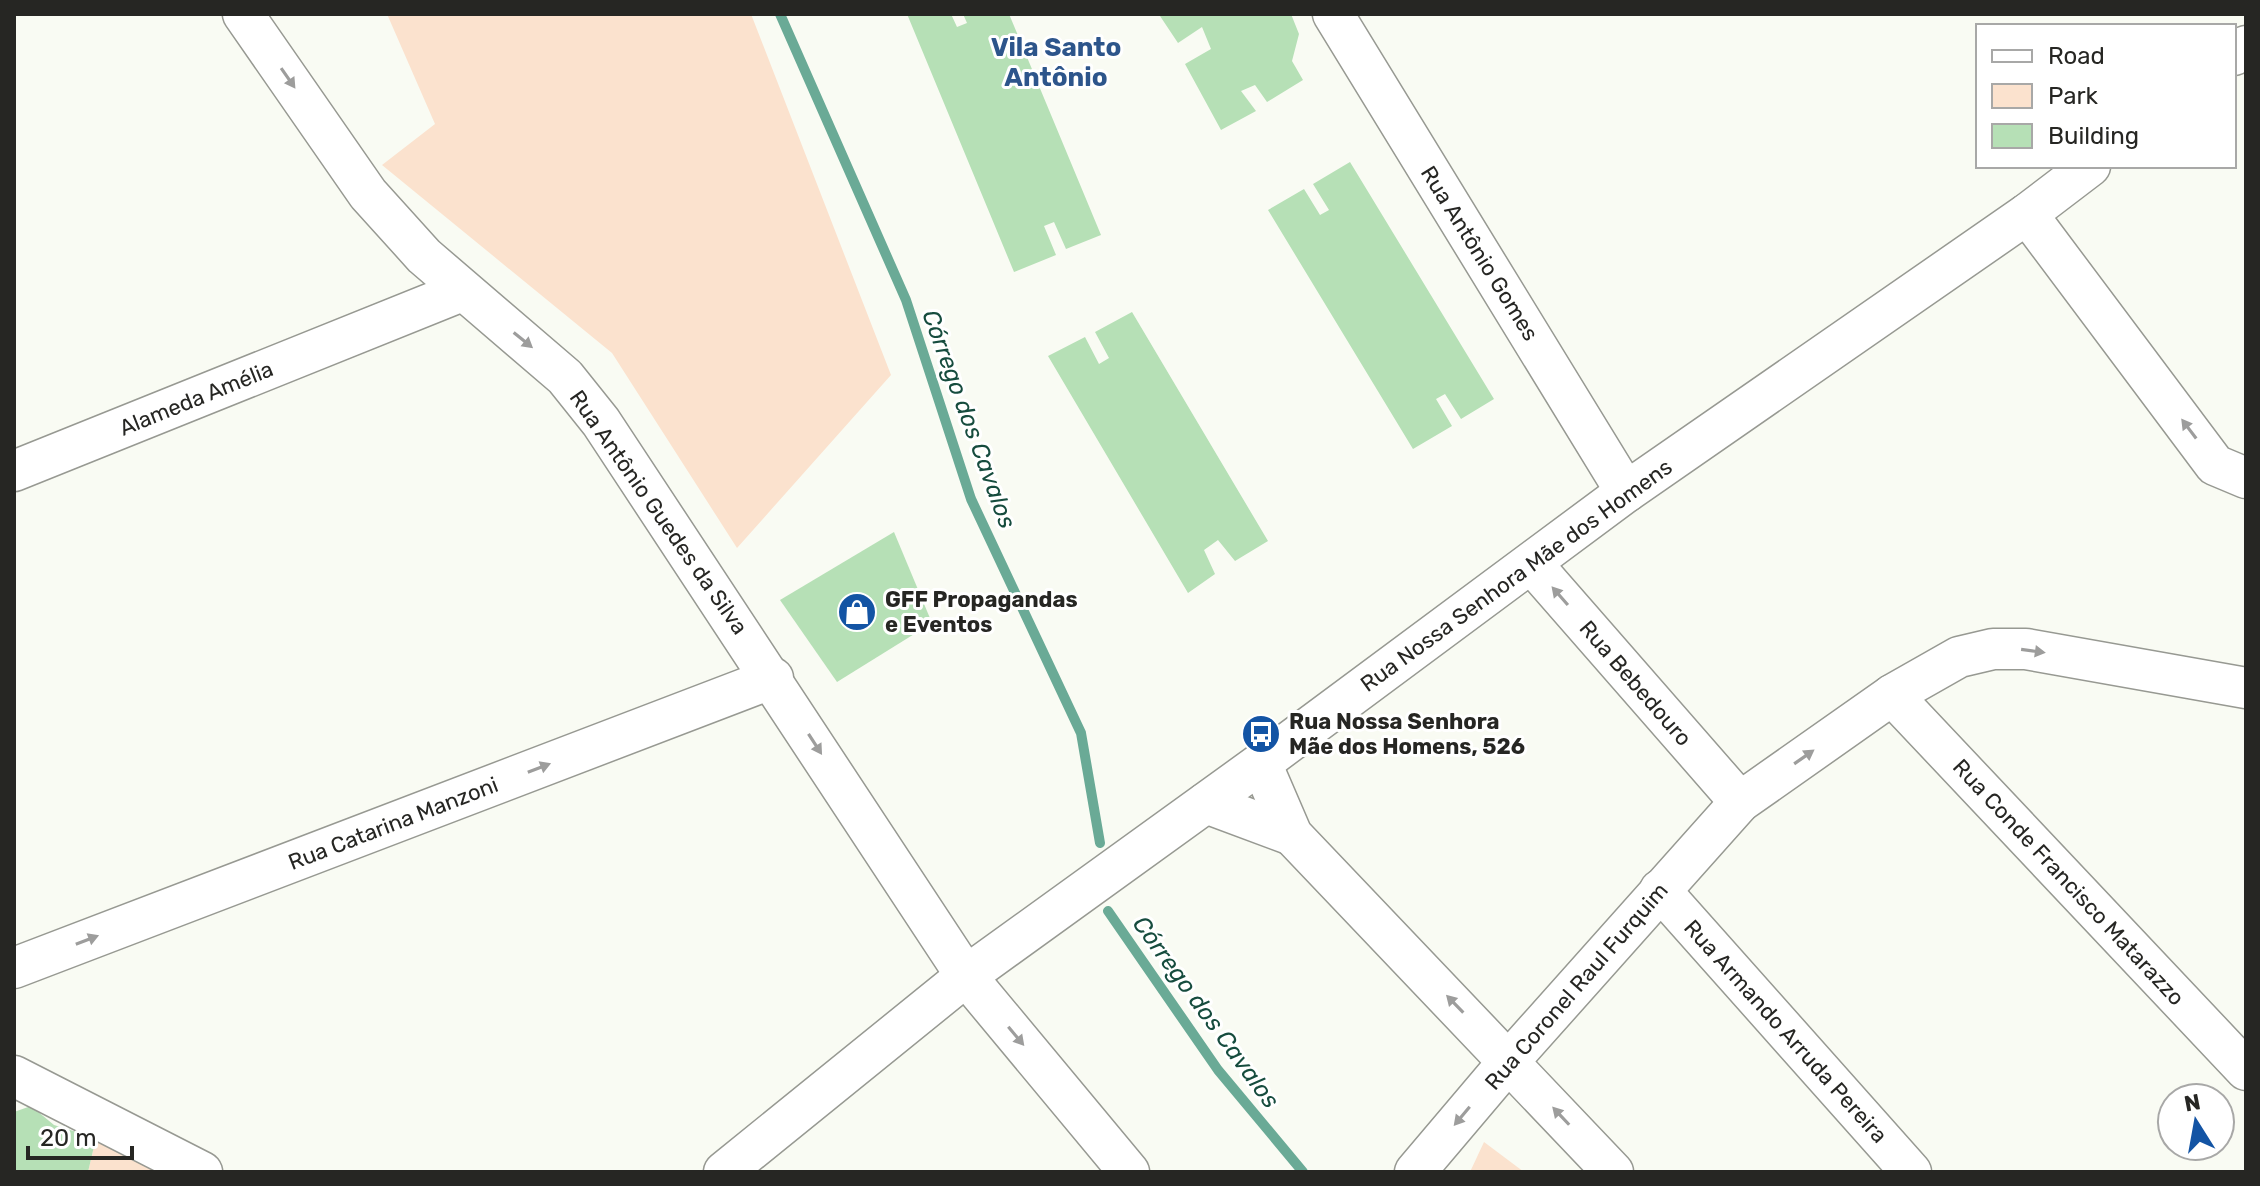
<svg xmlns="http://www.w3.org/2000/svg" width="2260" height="1186" font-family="Rubik,sans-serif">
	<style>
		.green { fill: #fbe2ce }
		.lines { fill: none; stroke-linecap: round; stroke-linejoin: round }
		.stream { stroke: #6aaa96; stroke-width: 10 }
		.building { fill: #b6e0b6 }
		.minor-casing { stroke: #979992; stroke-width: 43 }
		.minor { stroke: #fff; stroke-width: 40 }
		.oneway { fill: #9d9d9c }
		.labels { text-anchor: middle; stroke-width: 6; stroke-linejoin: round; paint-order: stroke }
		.street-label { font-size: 22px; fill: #262623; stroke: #fff }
		.poi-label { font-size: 22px; font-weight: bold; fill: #262623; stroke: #fff; text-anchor: start }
		.water-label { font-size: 24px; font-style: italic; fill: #164c3e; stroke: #fff }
		.quarter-label { font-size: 26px; font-weight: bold; fill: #2d558b; stroke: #fff }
	</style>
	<rect width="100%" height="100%" fill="#f9fbf3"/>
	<g class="green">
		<path d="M 387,14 L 751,14 L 891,375 L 737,548 L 612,353 L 382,165 L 435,124 Z"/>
		<path d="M 96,1138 L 170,1172 L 88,1172 Z"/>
		<path d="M 1484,1142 L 1524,1172 L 1470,1172 Z"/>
	</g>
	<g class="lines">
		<g class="stream">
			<path d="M 780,14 L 906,300 L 971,499 L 1081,733 L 1100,843"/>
			<path d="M 1108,911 L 1218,1070 L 1303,1172"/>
		</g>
	</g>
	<g class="building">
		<path d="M 907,14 L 951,14 L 957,27 L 967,23 L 963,14 L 1009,14 L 1101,235 L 1066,249 L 1054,222 L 1044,226 L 1056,255 L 1014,272 Z"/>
		<path d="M 1163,14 L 1291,14 L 1299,34 L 1292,61 L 1303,80 L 1267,102 L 1255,85 L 1241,91 L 1256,111 L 1221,130 L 1185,64 L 1211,49 L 1202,27 L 1178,43 L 1160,16 Z"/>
		<path d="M 1350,162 L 1494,399 L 1461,419 L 1445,394 L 1436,399 L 1452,426 L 1413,449 L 1268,210 L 1304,189 L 1320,215 L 1329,210 L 1313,184 Z"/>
		<path d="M 1132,312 L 1268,541 L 1235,561 L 1218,540 L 1204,550 L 1215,574 L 1188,593 L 1048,356 L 1085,337 L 1099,364 L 1109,358 L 1095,332 Z"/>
		<path d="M 894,532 L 932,623 L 837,682 L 780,600 Z"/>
		<path d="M 31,1106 L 54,1125 L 96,1138 L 88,1172 L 14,1172 L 14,1112 Z"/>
	</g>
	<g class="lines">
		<g class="minor-casing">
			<g id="minor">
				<path d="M 243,14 L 368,194 L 424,256 L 565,377 L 601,422 L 966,976 L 1129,1172"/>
				<path d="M 1333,14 L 1626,492"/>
				<path d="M 2234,55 L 2246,46"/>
				<path d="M 2027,214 L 2215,465 L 2246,478"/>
				<path d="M 14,471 L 462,291"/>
				<path d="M 1532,564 L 1740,802"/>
				<path d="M 1892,695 L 2246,1070"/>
				<path d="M 1261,763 L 1292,835 L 1613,1172"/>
				<path d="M 1206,803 L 1292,835"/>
				<path d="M 1660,890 L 1911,1172"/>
				<path d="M 14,968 L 773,678"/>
				<path d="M 14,1076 L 202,1172"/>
				<path d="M 724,1172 L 966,976 L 1261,763 L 1626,492 L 2027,214 L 2090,166"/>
				<path d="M 1415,1172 L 1509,1061 L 1740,802 L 1892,695 L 1959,657 L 1993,649 L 2026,649 L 2246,688"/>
			</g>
		</g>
		<use href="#minor" class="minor"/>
	</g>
	<defs><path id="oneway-solid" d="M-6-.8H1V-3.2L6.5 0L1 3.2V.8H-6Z" transform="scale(2)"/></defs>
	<g class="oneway">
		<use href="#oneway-solid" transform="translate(288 78) rotate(55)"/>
		<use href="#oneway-solid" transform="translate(523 340) rotate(39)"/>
		<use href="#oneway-solid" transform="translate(2189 429) rotate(-127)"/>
		<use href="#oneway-solid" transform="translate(1560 596) rotate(-131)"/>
		<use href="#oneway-solid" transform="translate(2033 651) rotate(8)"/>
		<use href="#oneway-solid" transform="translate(815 744) rotate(57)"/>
		<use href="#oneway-solid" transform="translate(1804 757) rotate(-35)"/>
		<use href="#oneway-solid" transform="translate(539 768) rotate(-21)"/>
		<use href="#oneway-solid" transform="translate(87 940) rotate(-21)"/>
		<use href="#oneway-solid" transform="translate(1455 1004) rotate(-134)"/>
		<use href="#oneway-solid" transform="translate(1016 1036) rotate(50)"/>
		<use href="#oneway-solid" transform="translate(1462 1116) rotate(130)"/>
		<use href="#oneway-solid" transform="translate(1561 1116) rotate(-133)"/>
	</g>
	<defs>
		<g id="shop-disc" transform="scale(2)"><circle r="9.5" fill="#1354a4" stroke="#fff"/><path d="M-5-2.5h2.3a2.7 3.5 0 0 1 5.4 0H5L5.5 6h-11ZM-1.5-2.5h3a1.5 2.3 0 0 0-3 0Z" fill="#fff"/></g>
		<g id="bus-disc" transform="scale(2)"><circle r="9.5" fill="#1354a4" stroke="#fff"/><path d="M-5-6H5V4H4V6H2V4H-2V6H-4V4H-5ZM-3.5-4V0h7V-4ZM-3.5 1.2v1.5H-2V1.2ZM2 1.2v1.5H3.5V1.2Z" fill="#fff"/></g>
	</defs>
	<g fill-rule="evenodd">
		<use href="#shop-disc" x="857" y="612"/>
		<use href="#bus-disc" x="1261" y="734"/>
	</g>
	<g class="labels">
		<g class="street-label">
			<text transform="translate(1480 253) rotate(58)" y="8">Rua Antônio Gomes</text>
			<text transform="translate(196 398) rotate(-22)" y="8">Alameda Amélia</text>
			<text transform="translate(659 512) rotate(55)" y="8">Rua Antônio Guedes da Silva</text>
			<text transform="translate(1516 575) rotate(-36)" y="8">Rua Nossa Senhora Mãe dos Homens</text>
			<text transform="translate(1636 683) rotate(49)" y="8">Rua Bebedouro</text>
			<text transform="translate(393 823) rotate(-21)" y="8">Rua Catarina Manzoni</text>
			<text transform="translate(2069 882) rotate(47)" y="8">Rua Conde Francisco Matarazzo</text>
			<text transform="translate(1576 986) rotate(-49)" y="8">Rua Coronel Raul Furquim</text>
			<text transform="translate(1786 1031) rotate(48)" y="8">Rua Armando Arruda Pereira</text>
		</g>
		<g class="poi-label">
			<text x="885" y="607">GFF Propagandas<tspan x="885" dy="25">e Eventos</tspan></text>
			<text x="1289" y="729">Rua Nossa Senhora<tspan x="1289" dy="25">Mãe dos Homens, 526</tspan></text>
		</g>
		<g class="water-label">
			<text transform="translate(969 419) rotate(70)" y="8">Córrego dos Cavalos</text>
			<text transform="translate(1206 1012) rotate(54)" y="8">Córrego dos Cavalos</text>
		</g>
		<g class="quarter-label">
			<text x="1056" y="56">Vila Santo<tspan x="1056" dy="30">Antônio</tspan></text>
		</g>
	</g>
	<rect width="2260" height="1186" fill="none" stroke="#262623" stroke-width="32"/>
	<rect x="1976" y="24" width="260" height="144" fill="#ffffff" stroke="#a8a8a7" stroke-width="2"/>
	<rect x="1992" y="50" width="40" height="12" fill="#ffffff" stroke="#a8a8a7" stroke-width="2"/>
	<text x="2048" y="64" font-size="24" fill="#262623">Road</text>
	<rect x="1992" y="84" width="40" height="24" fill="#fbe2ce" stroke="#a8a8a7" stroke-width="2"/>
	<text x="2048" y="104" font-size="24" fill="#262623">Park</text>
	<rect x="1992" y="124" width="40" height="24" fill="#b6e0b6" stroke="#a8a8a7" stroke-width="2"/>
	<text x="2048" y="144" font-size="24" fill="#262623">Building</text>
	<g transform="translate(2196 1122) rotate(349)"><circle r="38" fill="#ffffff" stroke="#a8a8a7" stroke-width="2"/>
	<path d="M0-6L14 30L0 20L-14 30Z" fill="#1354a4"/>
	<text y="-12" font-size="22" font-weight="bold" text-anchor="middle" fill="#262623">N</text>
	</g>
	<path d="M28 1146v12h104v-12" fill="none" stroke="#262623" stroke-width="4"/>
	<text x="40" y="1146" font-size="24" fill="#262623" stroke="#ffffff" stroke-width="6" paint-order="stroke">20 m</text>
</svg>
